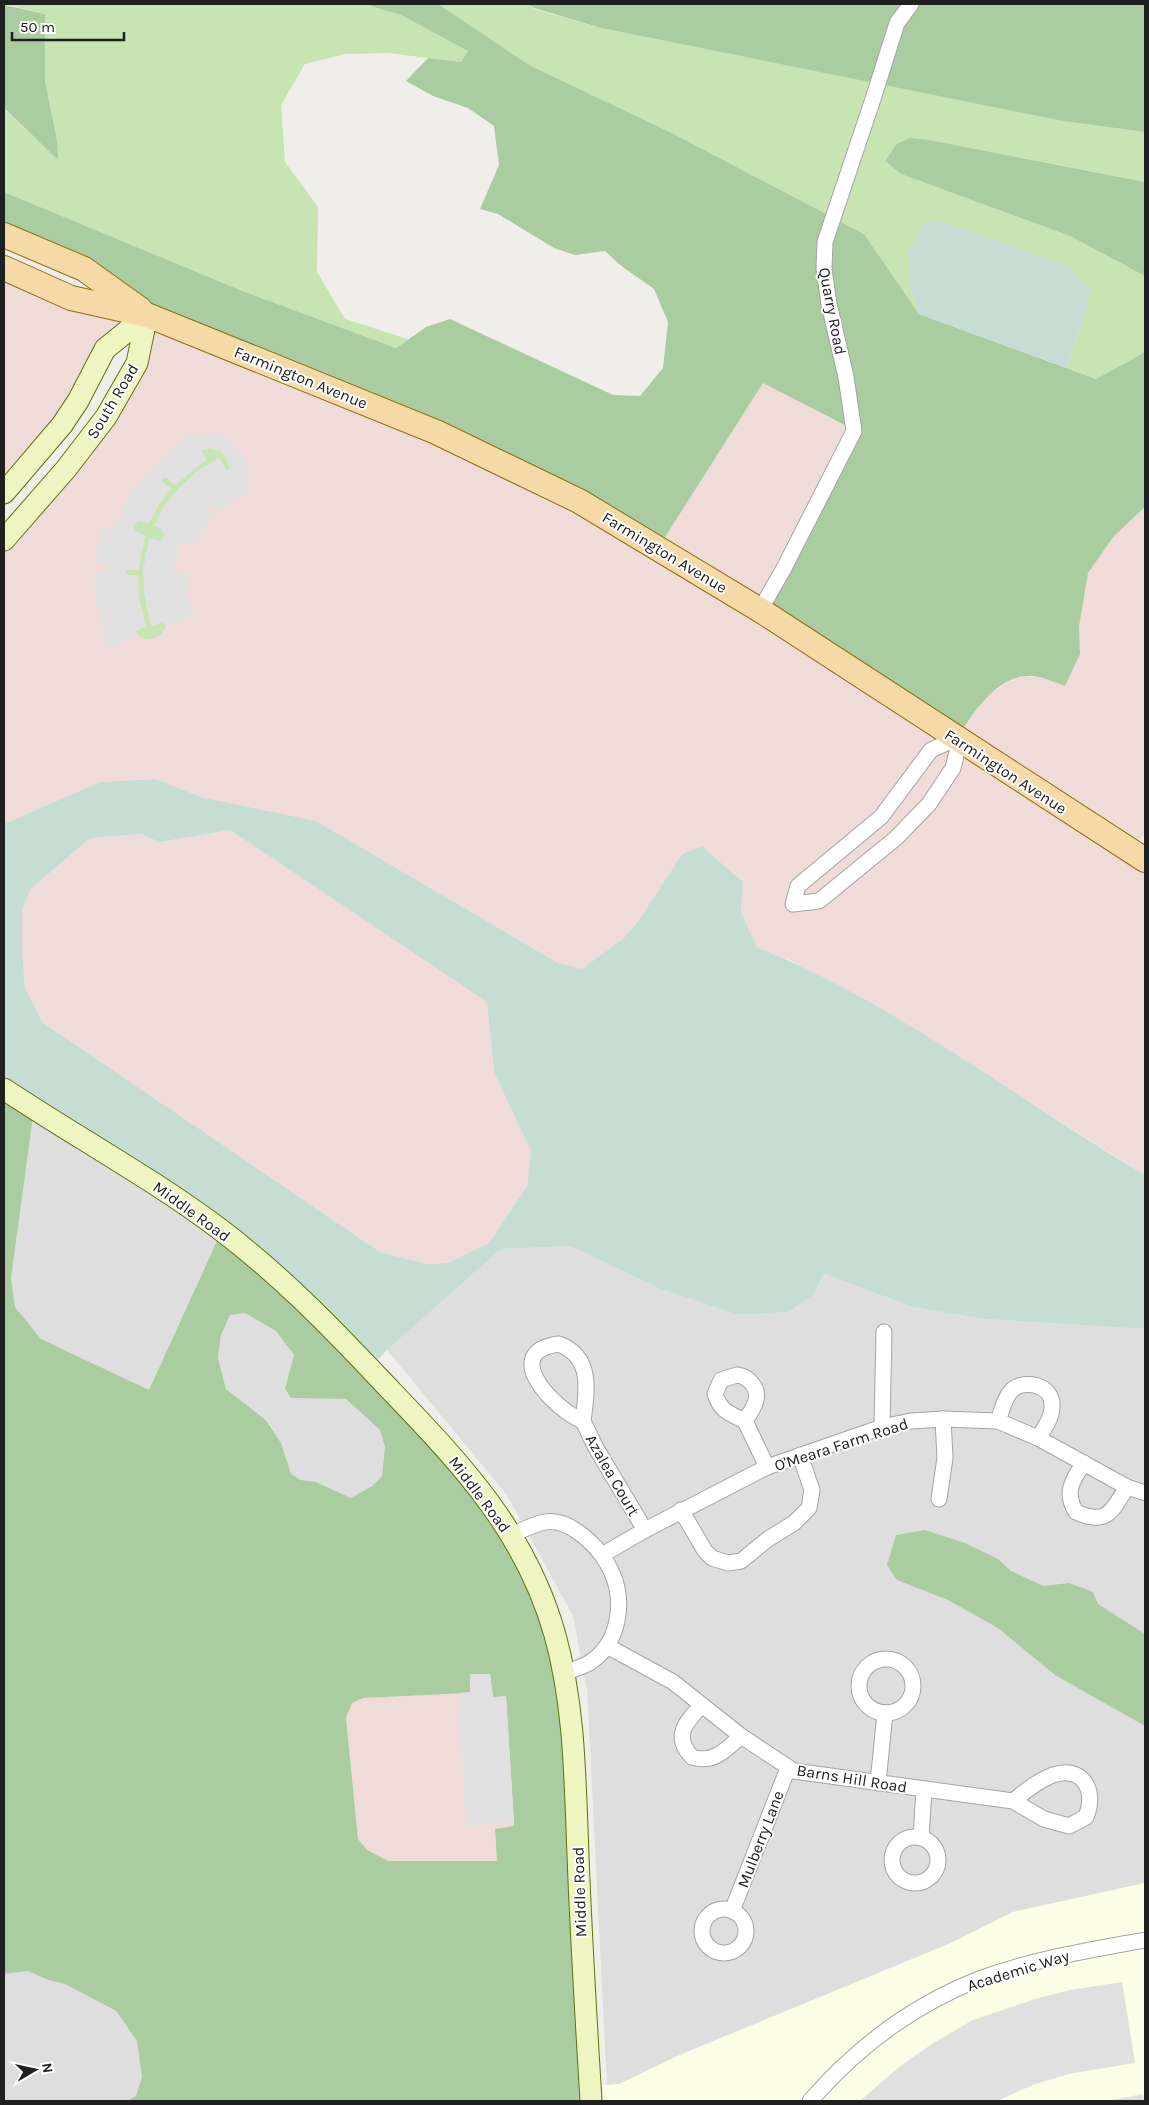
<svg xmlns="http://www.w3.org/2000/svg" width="1149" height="2105" font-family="Karla,sans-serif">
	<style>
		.residential { fill: #dedede }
		.commercial { fill: #efdcd9 }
		.education { fill: #fbfde4 }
		.grass { fill: #c7e5b2 }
		.forest { fill: #a9cca0; fill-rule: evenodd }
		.wetland { fill: #c6ddd4; fill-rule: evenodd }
		.parking { fill: #e0e0e0 }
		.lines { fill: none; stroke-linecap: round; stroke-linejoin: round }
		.street-casing { stroke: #a4a4a4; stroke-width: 17 }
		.secondary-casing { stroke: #5e710e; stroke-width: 23 }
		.primary-casing { stroke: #906f0d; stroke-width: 26 }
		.street { stroke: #fff; stroke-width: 15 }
		.secondary { stroke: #eef5c1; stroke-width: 21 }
		.primary { stroke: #f5daa8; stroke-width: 24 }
		.labels { text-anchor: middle; stroke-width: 4; stroke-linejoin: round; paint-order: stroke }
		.street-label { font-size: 16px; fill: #202020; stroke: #fff }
	</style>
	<rect width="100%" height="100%" fill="#f0eee8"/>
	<g class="residential">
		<path d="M 34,1109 L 222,1230 L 149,1390 L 41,1339 L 15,1307 L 11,1278 Z"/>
		<path d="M 570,1246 L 663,1290 L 736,1314 L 813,1295 L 824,1274 L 913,1307 L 984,1319 L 1145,1329 L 1145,1883 L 1013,1912 L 951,1943 L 682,2054 L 619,2084 L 607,2086 L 587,1690 L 573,1616 L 507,1495 L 387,1350 L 501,1249 Z"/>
		<path d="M 245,1313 L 276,1331 L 294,1355 L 285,1390 L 291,1398 L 346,1399 L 380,1430 L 385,1447 L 382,1476 L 372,1486 L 351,1498 L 316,1482 L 301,1480 L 291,1475 L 281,1443 L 267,1420 L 226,1389 L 218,1358 L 221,1335 L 229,1315 Z"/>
		<path d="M 28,1971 L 48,1980 L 65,1984 L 115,2011 L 137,2041 L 142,2077 L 136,2096 L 127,2101 L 4,2101 L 4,1974 Z"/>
	</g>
	<g class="commercial">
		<path d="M 4,268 L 71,298 L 147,315 L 436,432 L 579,501 L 657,547 L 763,383 L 854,431 L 761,610 L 956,738 L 988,695 L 1010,681 L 1022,677 L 1038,677 L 1065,685 L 1080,654 L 1079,627 L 1088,572 L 1114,536 L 1145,507 L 1145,831 L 1133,852 L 1145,860 L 1145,1175 L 892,1015 L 790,960 L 757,947 L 741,912 L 743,882 L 702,846 L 682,854 L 639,920 L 624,938 L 582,969 L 558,963 L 316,821 L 201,797 L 156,779 L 100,782 L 4,824 L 4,540 L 66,469 L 106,417 L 137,363 L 147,315 L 105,349 L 78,401 L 62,425 L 4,493 Z"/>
		<path d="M 230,830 L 487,1002 L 494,1072 L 531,1151 L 527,1186 L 489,1243 L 448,1263 L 426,1264 L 380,1252 L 42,1022 L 25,988 L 22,947 L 22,909 L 31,889 L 90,838 L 140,834 L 160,842 Z"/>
		<path d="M 470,1693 L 506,1696 L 514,1827 L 495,1829 L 497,1861 L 388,1861 L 379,1858 L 367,1850 L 358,1839 L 346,1718 L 352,1703 L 363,1698 Z"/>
	</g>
	<path class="education" d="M 1145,1883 L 1145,2101 L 603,2101 L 603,2085 L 619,2084 L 682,2054 L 951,1943 L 1013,1912 Z"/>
	<g class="grass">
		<path d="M 4,4 L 364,4 L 401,15 L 468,51 L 461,62 L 388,53 L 346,54 L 305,64 L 281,105 L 285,162 L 318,207 L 317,272 L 345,319 L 408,339 L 396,348 L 240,290 L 4,192 L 4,109 L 57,159 L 57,140 L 45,81 L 45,14 Z"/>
		<path d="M 438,4 L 527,4 L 534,9 L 601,28 L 1063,121 L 1145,132 L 1145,182 L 929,140 C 904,138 899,140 885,161 L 901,174 L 1070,236 L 1145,276 L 1145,352 L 1096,379 L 1067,368 L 1085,314 L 909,286 L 919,314 L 864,234 L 672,133 L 529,65 Z"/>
		<path d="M 210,448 L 222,452 L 229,465 L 229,469 L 226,470 L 219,458 L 196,472 L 154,525 L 162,529 L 165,536 L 160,541 L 150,538 C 141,568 142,597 152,626 L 163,622 L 166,625 C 163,639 142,646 136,631 L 146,626 L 139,599 L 138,576 L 128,575 L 125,572 L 127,570 L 138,570 L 145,536 L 136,532 L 133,526 L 139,521 L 149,523 L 160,503 L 171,489 L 163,482 L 163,478 L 167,478 L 175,484 L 206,460 L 202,450 Z"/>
	</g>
	<g class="forest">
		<path d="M 364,4 L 438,4 L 529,65 L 672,133 L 864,234 L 919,314 L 1096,379 L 1145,352 L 1145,507 L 1114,536 L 1088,573 L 1079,627 L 1080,654 L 1065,686 C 1056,683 1048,679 1039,677 C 999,669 975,711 957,738 L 760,610 L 854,430 L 763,383 L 658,548 L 579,501 L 147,315 L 4,235 L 4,192 L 240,290 L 396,348 L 426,327 L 450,319 L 613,395 L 640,396 L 663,368 L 668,322 L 654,289 L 620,265 L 605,251 L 575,255 L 554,248 L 498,214 L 480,209 L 499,165 L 494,126 L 468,108 L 433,96 L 406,81 L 428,58 L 461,62 L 468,51 L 401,15 Z"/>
		<path d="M 527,4 L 1145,4 L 1145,132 L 1063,121 L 601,28 L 534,8 Z"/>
		<path d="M 4,5 L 45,14 L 45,81 L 57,140 L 58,160 L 4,108 Z"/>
		<path d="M 910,138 L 929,140 L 1145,182 L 1145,276 L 1070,236 L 901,174 L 885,161 L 897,144 Z"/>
		<path d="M 4,1089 L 34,1109 L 11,1278 L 15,1307 L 41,1339 L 149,1390 L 222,1230 L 468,1474 L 555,1634 L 591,2101 L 127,2101 L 136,2096 L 142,2077 L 137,2041 L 116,2011 L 65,1984 L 48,1980 L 28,1971 L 4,1974 ZM 245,1313 L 276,1331 L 294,1355 L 285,1389 L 291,1398 L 346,1399 L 380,1430 L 385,1447 L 382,1476 L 372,1486 L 351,1498 L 316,1482 L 301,1480 L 291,1474 L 281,1443 L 266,1420 L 226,1389 L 218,1358 L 221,1335 L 230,1315 ZM 490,1674 L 493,1698 L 506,1696 L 514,1826 L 495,1829 L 497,1861 L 388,1861 L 367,1850 L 358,1839 L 346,1718 L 352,1703 L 363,1698 L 470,1693 Z"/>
		<path d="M 925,1530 L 965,1543 L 998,1559 L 1011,1571 L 1043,1586 L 1069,1583 L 1093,1592 L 1098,1604 L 1145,1634 L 1145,1726 L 1055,1675 L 998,1628 L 948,1600 L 897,1580 L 887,1565 L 896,1535 Z"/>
	</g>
	<g class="wetland">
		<path d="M 938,220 L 1068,266 L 1090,288 L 1085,314 L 1067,368 L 919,314 L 909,286 L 909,252 L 923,223 Z"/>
		<path d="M 156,779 L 201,797 L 316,821 L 558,963 L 582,969 L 624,938 L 639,920 L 682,854 L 702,846 L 743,882 L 741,912 L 757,947 C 895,1003 1017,1099 1145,1175 L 1145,1329 L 984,1319 L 913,1307 L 824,1274 L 813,1295 L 788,1312 L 736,1314 L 663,1290 L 570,1246 L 501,1249 L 387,1350 L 369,1368 L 297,1295 L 4,1089 L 4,824 L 100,782 ZM 230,830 L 487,1002 L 494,1072 L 531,1151 L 527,1186 L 489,1243 L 448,1263 L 426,1264 L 380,1252 L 42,1022 L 25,988 L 22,947 L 22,909 L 31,889 L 90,838 L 140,834 L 160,842 Z"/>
	</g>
	<g class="parking">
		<path d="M 212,432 L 226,436 L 241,452 L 245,461 L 249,493 L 232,501 L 217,511 L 209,503 L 205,503 L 205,507 L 213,516 L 201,529 L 194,544 L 185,541 L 179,544 L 173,570 L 175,573 L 187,573 L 187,593 L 195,615 L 166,627 L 163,622 L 152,626 L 144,593 L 143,570 L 150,538 L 160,541 L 165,536 L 162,529 L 154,526 L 164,506 L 176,491 L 196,472 L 219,458 L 226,470 L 229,469 L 229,464 L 222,452 L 210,448 L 202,450 L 206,460 L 175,485 L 167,478 L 163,478 L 163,482 L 171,489 L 160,503 L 149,523 L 141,520 L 134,523 L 134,530 L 145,536 L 138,570 L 127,570 L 125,573 L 128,575 L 138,576 L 139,599 L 146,626 L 137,629 L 136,633 L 138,635 L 109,649 L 95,597 L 94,572 L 106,571 L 109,569 L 106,565 L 94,564 L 102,526 L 115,528 L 129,496 L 138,482 L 168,452 L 187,437 Z"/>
		<path d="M 470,1674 L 490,1674 L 493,1697 L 506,1696 L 514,1821 L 466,1826 L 458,1693 L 470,1692 Z"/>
		<path d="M 1122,1982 L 1135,2063 L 1069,2074 L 1035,2084 L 997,2101 L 860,2101 L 900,2066 L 935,2042 L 973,2020 L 1038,1998 L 1070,1990 Z"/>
		<path d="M 1143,2094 L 1144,2101 L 1107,2101 Z"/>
	</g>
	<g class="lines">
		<g class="street-casing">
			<g id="street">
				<path d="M 760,610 L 783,570 L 854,431 L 846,377 L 829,304 L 824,269 L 825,242 L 874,96 L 897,23 L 911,4"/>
				<path d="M 957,738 L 957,752 L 953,768 L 929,804 L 896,838 L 819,901 L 793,904 L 798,886 L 881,817 L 931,750 Z"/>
				<path d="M 559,1344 C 593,1357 587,1391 583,1421 C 555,1410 498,1352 559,1344 Z"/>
				<path d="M 737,1375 C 744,1376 749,1379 753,1385 C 762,1397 752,1410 745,1421 C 729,1413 721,1412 715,1394 L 721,1380 Z"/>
				<path d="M 583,1421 L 596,1448 L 645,1530"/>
				<path d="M 745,1421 L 767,1467"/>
				<path d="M 998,1421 C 1002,1411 1004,1398 1012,1390 C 1026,1378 1054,1386 1052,1407 C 1052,1418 1044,1429 1038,1438"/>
				<path d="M 882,1427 L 884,1332"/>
				<path d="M 1084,1463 C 1072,1480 1064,1493 1076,1512 C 1107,1526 1112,1511 1127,1487"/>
				<path d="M 939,1499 L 945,1458 L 943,1419"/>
				<path d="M 681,1510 L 705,1551 L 712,1558 L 728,1563 L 741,1561 L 768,1539 L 794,1523 L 809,1508 L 812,1490 L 800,1455"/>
				<path d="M 512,1535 C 522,1530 534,1524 545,1522 C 567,1518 590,1540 602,1555 L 645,1530 L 767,1467 L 882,1427 L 911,1421 L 943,1419 L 998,1421 L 1038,1438 L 1127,1487 L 1145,1493"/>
				<path d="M 607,1646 L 673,1682 L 741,1736 L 794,1771 L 1013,1801 L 1044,1819 L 1069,1826 L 1086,1817 C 1097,1791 1083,1765 1053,1775 C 1037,1781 1026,1791 1013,1801"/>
				<circle cx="886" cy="1686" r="27"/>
				<path d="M 564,1673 C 572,1670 582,1667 589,1663 C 618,1645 625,1605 613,1575 C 610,1568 606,1561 602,1555"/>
				<path d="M 702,1705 C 686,1722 672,1736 692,1757 C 713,1764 726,1750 741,1736"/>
				<path d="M 878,1783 L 885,1713"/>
				<circle cx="915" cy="1860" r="23"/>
				<path d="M 921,1838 L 924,1789"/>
				<circle cx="724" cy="1931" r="22"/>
				<path d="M 732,1911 L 788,1768"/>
				<path d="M 810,2101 C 857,2047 914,2004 982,1978 C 1034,1959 1091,1950 1145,1940"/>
			</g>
		</g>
		<g class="secondary-casing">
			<g id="secondary">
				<path d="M 4,493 L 62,425 L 78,401 L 105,349 L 147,315"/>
				<path d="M 4,540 L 66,469 L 106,417 L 137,363 L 147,315"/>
				<path d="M 4,1089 C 76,1137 152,1178 221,1230 C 279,1274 329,1325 378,1377 C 454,1457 524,1525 555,1635 C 575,1707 575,1781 578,1855 C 581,1937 586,2019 591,2101"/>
			</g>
		</g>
		<g class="primary-casing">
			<g id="primary">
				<path d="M 4,235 L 84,269 L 140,309"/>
				<path d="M 4,268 L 71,298 L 147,315 L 436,432 L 579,501 L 760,610 L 1145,860"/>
			</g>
		</g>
		<use href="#street" class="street"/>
		<use href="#secondary" class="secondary"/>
		<use href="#primary" class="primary"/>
	</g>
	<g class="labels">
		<g class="street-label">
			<text transform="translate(833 311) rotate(79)" y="6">Quarry Road</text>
			<text transform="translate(301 377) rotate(22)" y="6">Farmington Avenue</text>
			<text transform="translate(112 401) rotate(-59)" y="6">South Road</text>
			<text transform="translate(665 552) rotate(31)" y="6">Farmington Avenue</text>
			<text transform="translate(1006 771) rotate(33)" y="6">Farmington Avenue</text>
			<text transform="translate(192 1211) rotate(36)" y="6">Middle Road</text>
			<text transform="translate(841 1444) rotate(-18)" y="6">O'Meara Farm Road</text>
			<text transform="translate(613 1475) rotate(60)" y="6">Azalea Court</text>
			<text transform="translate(480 1494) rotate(53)" y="6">Middle Road</text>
			<text transform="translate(852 1778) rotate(9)" y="6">Barns Hill Road</text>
			<text transform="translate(760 1839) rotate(-69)" y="6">Mulberry Lane</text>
			<text transform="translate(579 1892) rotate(-92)" y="6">Middle Road</text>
			<text transform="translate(1018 1970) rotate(-17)" y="6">Academic Way</text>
		</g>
	</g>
	<rect width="1149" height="2105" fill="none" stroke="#202020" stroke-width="10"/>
	<g transform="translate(35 2070) rotate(81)" stroke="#ffffff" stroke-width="4" paint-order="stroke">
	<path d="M0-4L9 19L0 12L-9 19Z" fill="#202020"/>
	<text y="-8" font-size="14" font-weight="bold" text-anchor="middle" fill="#202020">N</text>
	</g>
	<path d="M12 32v8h112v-8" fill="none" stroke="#202020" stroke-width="2.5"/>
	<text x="20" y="32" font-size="15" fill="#202020" stroke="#ffffff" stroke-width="4" paint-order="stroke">50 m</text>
</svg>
